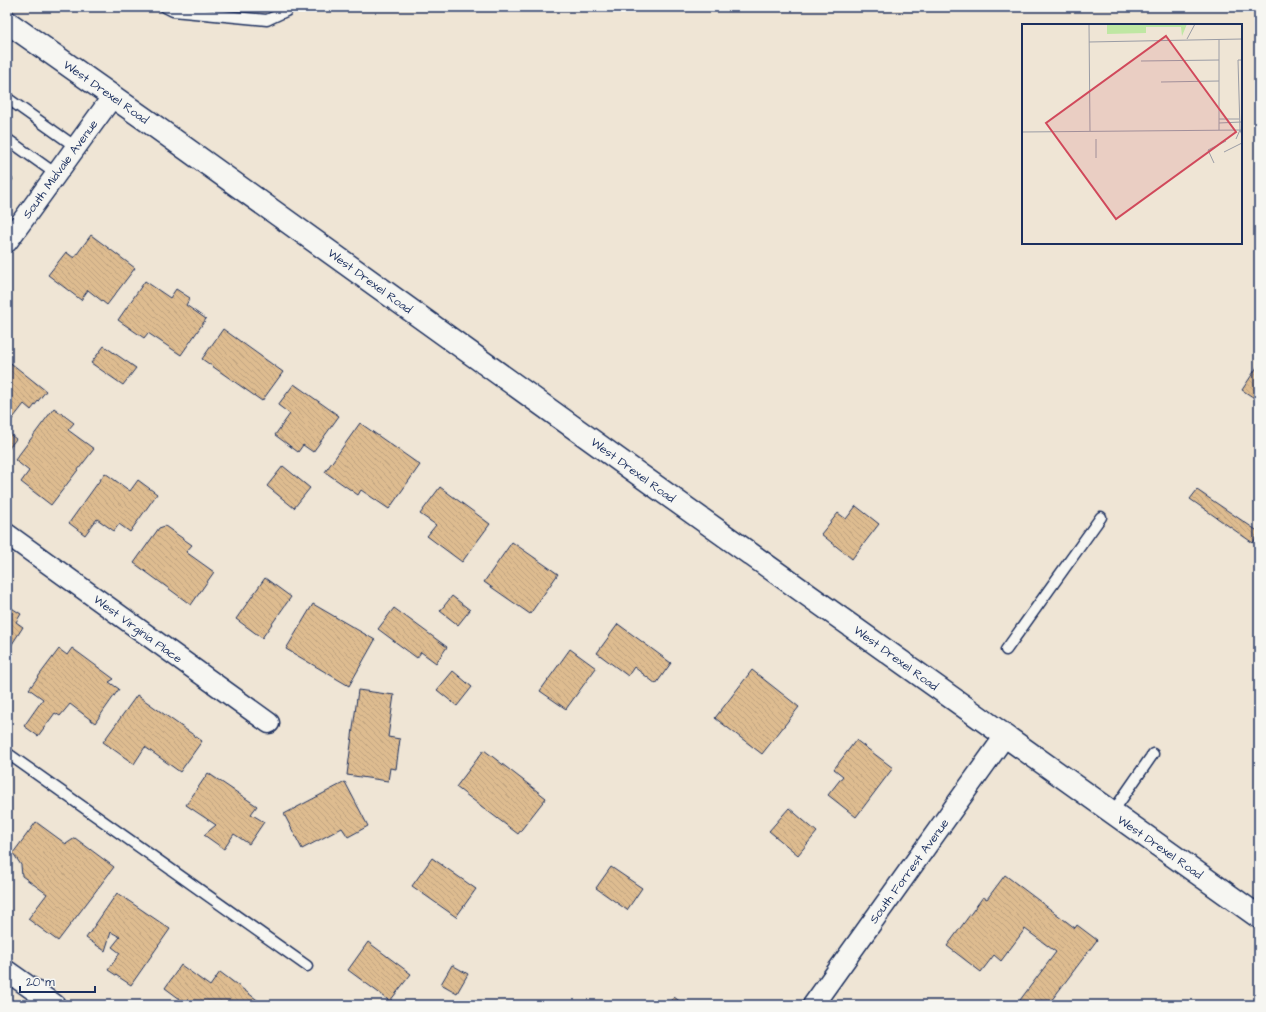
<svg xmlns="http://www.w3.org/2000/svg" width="1266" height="1012" font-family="'Architects Daughter',sans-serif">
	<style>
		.building { fill: url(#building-back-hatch); stroke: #1b2f5e }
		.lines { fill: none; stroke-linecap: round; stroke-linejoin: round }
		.service-casing { stroke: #1b2f5e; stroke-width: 13 }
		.minor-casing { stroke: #1b2f5e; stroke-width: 23 }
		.tertiary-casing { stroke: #1b2f5e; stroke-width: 25 }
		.service { stroke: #f6f6f2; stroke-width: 10 }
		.minor { stroke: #f6f6f2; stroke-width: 20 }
		.tertiary { stroke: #f6f6f2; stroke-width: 22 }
		.labels { text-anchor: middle; stroke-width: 3; stroke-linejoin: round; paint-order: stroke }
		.street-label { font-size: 12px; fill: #1b2f5e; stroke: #f6f6f2 }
		.inset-road { fill: none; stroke: #9a9ca5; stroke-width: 1 }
		.view { fill: #d1495b; fill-opacity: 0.15; stroke: #d1495b; stroke-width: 2 }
		.inset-edge { fill: none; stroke: #1b2f5e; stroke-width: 2 }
	</style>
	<defs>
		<pattern id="building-back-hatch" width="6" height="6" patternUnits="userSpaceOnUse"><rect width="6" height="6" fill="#debc90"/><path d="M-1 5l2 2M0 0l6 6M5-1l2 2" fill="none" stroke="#bea27f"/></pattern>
	</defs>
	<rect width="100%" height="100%" fill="#efe5d5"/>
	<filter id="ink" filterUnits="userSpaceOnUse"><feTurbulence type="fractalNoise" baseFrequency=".025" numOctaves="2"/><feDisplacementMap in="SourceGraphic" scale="8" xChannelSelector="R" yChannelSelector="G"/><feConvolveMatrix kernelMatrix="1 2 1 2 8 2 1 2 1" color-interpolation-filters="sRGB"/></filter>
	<g filter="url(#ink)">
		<g class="building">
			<path d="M 7,174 L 13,179 L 7,188 Z"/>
			<path d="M 91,235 L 135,268 L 107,305 L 88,290 L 81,300 L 48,275 L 66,252 L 74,258 Z"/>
			<path d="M 145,281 L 170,298 L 176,289 L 190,298 L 186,305 L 206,319 L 181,355 L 148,333 L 144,338 L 118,320 Z"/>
			<path d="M 223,329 L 283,372 L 262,401 L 202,359 Z"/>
			<path d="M 104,346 L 136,368 L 123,385 L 91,363 Z"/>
			<path d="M 7,360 L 46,391 L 31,410 L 24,404 L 7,426 Z"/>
			<path d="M 1259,364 L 1259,401 L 1242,390 Z"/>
			<path d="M 294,384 L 339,416 L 313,452 L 303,445 L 298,452 L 275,435 L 290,414 L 278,405 Z"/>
			<path d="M 54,408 L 74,423 L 68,430 L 94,449 L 51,505 L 21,482 L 29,471 L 15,460 Z"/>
			<path d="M 360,423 L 420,465 L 389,509 L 361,490 L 358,495 L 325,472 Z"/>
			<path d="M 7,432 L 16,439 L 7,451 Z"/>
			<path d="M 283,466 L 310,488 L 294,508 L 267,486 Z"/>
			<path d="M 105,473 L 130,491 L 138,480 L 157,494 L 130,532 L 119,524 L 114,531 L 97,519 L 85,535 L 69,523 Z"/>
			<path d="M 440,487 L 490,524 L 462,562 L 427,536 L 436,525 L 420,514 Z"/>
			<path d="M 1197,490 L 1259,532 L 1253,543 L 1190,499 Z"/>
			<path d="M 856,506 L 879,524 L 852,559 L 821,534 L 838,513 L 846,519 Z"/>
			<path d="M 165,526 L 192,545 L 186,552 L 214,572 L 191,605 L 134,563 L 159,528 Z"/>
			<path d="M 512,542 L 558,574 L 530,614 L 484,582 Z"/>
			<path d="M 265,578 L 291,597 L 262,638 L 236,619 Z"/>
			<path d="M 452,596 L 470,610 L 458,625 L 440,611 Z"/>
			<path d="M 313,604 L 375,640 L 349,686 L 286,649 Z"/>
			<path d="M 7,605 L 21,614 L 16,622 L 23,627 L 7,652 Z"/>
			<path d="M 394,608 L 447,647 L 436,663 L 421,652 L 417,658 L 378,629 Z"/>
			<path d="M 618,624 L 671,663 L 656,684 L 634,667 L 628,676 L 597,653 Z"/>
			<path d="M 72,648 L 114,679 L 109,682 L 119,689 L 95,723 L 70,704 L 60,716 L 55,713 L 38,736 L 24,726 L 43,699 L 29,689 L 59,649 L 67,655 Z"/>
			<path d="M 570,649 L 596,668 L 566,709 L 540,691 Z"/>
			<path d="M 752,670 L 799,707 L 762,754 L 715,718 Z"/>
			<path d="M 453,671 L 472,687 L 457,706 L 437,690 Z"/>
			<path d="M 358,690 L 394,695 L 388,737 L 400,739 L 396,769 L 390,768 L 388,781 L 347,775 Z"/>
			<path d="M 137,695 L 202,741 L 180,772 L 145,747 L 134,764 L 103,742 Z"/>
			<path d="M 856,740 L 893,768 L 856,817 L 828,795 L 843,776 L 834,769 Z"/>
			<path d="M 484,750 L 546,798 L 518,834 L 456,787 Z"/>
			<path d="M 208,773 L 257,806 L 251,814 L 264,822 L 249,844 L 234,834 L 224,849 L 204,835 L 216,825 L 186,805 Z"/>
			<path d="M 345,782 L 368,826 L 348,837 L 342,828 L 302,849 L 284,814 Z"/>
			<path d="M 789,808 L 817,832 L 798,855 L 769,831 Z"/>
			<path d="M 36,822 L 66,844 L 75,838 L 114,867 L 58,941 L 28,919 L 47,894 L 22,876 L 21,865 L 13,853 Z"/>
			<path d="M 432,858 L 476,889 L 456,917 L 412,886 Z"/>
			<path d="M 611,867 L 642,888 L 627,910 L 596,888 Z"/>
			<path d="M 1005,875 L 1075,928 L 1077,925 L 1097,940 L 1048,1005 L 1026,1005 L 1020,1000 L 1056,952 L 1025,929 L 1001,961 L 994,955 L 981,972 L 947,946 L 983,897 L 987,899 Z"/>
			<path d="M 117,893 L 170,929 L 131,985 L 108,970 L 120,953 L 112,947 L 120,937 L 111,932 L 105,951 L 86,938 Z"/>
			<path d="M 368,942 L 411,974 L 390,1001 L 348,970 Z"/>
			<path d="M 181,965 L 210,986 L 220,972 L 260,1002 L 257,1005 L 188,1005 L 165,988 Z"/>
			<path d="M 452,965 L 468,974 L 457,993 L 441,984 Z"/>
			<path d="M 674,997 L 685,1005 L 668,1005 Z"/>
		</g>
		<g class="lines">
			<g class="service-casing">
				<g id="service">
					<path d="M 165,7 L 173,11 L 267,20 L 286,11 L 289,7"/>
					<path d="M 7,98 L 76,147"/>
					<path d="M 7,139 L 56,174"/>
					<path d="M 1006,650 L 1101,517"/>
					<path d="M 7,753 L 307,966"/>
					<path d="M 1112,813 L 1153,754"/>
				</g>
			</g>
			<g class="minor-casing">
				<g id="minor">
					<path d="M 7,242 L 113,96"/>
					<path d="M 7,534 L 269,723"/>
					<path d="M 7,971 L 55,1005"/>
					<path d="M 813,1005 L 1005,736"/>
				</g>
			</g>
			<g class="tertiary-casing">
				<path id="tertiary" d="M 7,22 L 149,122 L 651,483 L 1259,917"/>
			</g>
			<use href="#service" class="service"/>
			<use href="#minor" class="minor"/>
			<use href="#tertiary" class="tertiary"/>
		</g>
	</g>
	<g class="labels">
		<g class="street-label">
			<text transform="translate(106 92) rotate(35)" y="4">West Drexel Road</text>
			<text transform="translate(60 169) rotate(-54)" y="4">South Midvale Avenue</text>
			<text transform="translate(370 281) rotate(36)" y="4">West Drexel Road</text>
			<text transform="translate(633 470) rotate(36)" y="4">West Drexel Road</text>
			<text transform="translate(138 629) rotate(36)" y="4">West Virginia Place</text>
			<text transform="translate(896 658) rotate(36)" y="4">West Drexel Road</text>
			<text transform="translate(1160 847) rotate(35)" y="4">West Drexel Road</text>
			<text transform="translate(909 871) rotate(-54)" y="4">South Forrest Avenue</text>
		</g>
	</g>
	<g transform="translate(1022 24)">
		<rect width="220" height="220" fill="#efe5d5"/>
		<path d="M 85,0 L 165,0 L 160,12 L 159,3 L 124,3 L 124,9 L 85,10 Z" fill="#bfe7a3"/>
		<path d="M 88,0 L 113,0 L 114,7 L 89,7 Z" fill="#bfe7a3"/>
		<path class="inset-road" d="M 67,0 L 68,107M 165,15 L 173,0M 67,18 L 220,15M 119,37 L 197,36M 139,58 L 197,57M 197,95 L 217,95M 197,99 L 219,98M 197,106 L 197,15M 218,106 L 216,36 L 220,36M 0,108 L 220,106M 74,115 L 74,134M 214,115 L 218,106 L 220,111M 202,128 L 220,119M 192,139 L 186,126 L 204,117"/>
		<path class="view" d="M 144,12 L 214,108 L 94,195 L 24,99 Z"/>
		<rect width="220" height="220" class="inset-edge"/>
	</g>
	<rect width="1266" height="1012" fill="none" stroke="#f6f6f2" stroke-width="24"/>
	<rect x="12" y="12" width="1242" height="988" fill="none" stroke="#1b2f5e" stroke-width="1.5" filter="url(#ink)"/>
	<path d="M20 986v6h75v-6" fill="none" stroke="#1b2f5e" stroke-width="2"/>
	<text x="26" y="986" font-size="12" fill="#1b2f5e" stroke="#f6f6f2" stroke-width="3" paint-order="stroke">20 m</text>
</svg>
